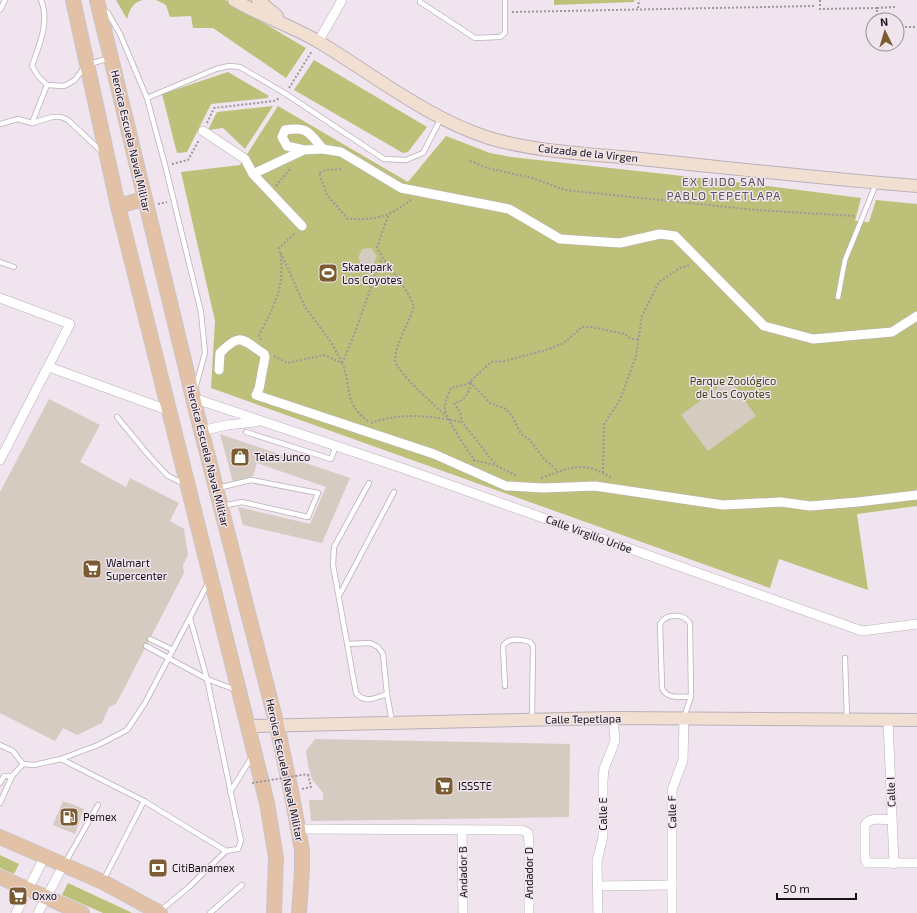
<svg xmlns="http://www.w3.org/2000/svg" width="917" height="913" font-family="'Exo 2',sans-serif">
	<style>
		.green { fill: #bcc078 }
		.building { fill: #d5cbc0 }
		.lines { fill: none; stroke-linecap: round; stroke-linejoin: round }
		.lane-casing { stroke: #bbb0b9; stroke-width: 6 }
		.street-casing { stroke: #bbb0b9; stroke-width: 10 }
		.secondary-casing { stroke: #bbb0b9; stroke-width: 14 }
		.primary-casing { stroke: #c7c6c7; stroke-width: 16 }
		.path { stroke: #9f969e; stroke-width: 2; stroke-dasharray: 2 2; stroke-linecap: butt }
		.lane { stroke: #fff; stroke-width: 4.5 }
		.street { stroke: #fff; stroke-width: 9 }
		.secondary { stroke: #f1e0d2; stroke-width: 12 }
		.primary { stroke: #e3c1a6; stroke-width: 14 }
		.path-bridge { stroke: #9f969e; stroke-width: 2; stroke-dasharray: 2 2; stroke-linecap: butt }
		.labels { text-anchor: middle; stroke-width: 3; stroke-linejoin: round; paint-order: stroke }
		.street-label { font-size: 11px; fill: #171316; stroke: #f0e4ee }
		.poi-label { font-size: 11px; fill: #171316; stroke: #f0e4ee; text-anchor: start }
		.park-label { font-size: 11px; fill: #3e4016; stroke: #f0e4ee }
		.neighbourhood-label { font-size: 12px; letter-spacing: 1px; fill: #5e545d; stroke: #f0e4ee }
	</style>
	<rect width="100%" height="100%" fill="#f0e4ee"/>
	<g class="green">
		<path d="M 116,0 L 143,0 C 133,2 130,9 127,19 Z"/>
		<path d="M 156,0 L 225,0 L 306,48 L 286,78 L 213,28 L 193,28 L 191,16 L 170,17 L 166,5 Z"/>
		<path d="M 554,0 L 634,0 L 634,2 L 554,5 Z"/>
		<path d="M 314,60 L 427,127 L 408,152 L 403,153 L 294,90 Z"/>
		<path d="M 228,72 L 269,96 L 267,98 L 211,104 L 187,152 L 177,153 L 162,94 Z"/>
		<path d="M 273,106 L 245,149 L 223,128 L 208,130 L 217,112 Z"/>
		<path d="M 278,106 L 408,182 L 446,136 L 490,153 L 511,157 L 728,181 L 861,198 L 855,221 L 869,222 L 876,200 L 917,204 L 917,506 L 857,514 L 868,590 L 779,559 L 770,588 L 211,388 L 215,321 L 181,172 L 240,165 Z"/>
		<path d="M 0,855 L 19,864 L 14,874 L 0,868 Z"/>
		<path d="M 68,883 L 126,910 L 132,913 L 103,913 L 62,895 Z"/>
	</g>
	<g class="building">
		<path d="M 371,248 L 377,256 L 373,265 L 364,266 L 358,258 L 362,249 Z"/>
		<path d="M 729,379 L 756,416 L 708,451 L 681,415 Z"/>
		<path d="M 49,399 L 100,425 L 80,462 L 126,487 L 130,478 L 179,503 L 170,521 L 184,529 L 188,555 L 183,565 L 184,573 L 116,704 L 109,707 L 102,723 L 77,735 L 63,728 L 55,741 L 0,713 L 0,492 Z"/>
		<path d="M 220,434 L 350,478 L 322,543 L 243,525 L 238,507 L 310,524 L 326,487 L 257,463 L 253,476 L 233,482 Z"/>
		<path d="M 315,739 L 570,744 L 569,817 L 311,821 L 309,800 L 323,800 L 323,793 L 312,779 L 308,765 L 306,751 Z"/>
		<path d="M 63,801 L 84,809 L 75,834 L 53,825 Z"/>
	</g>
	<g class="lines">
		<g class="lane-casing">
			<g id="lane">
				<path d="M 41,0 C 50,22 39,45 32,66 L 38,76 L 47,85 L 64,86 L 75,80 L 86,65 L 110,58"/>
				<path d="M 420,0 L 420,2 L 475,38 L 500,37 L 505,33 L 505,0"/>
				<path d="M 0,10 L 5,0"/>
				<path d="M 103,10 L 108,13 L 120,34 L 147,98 L 165,165 L 201,312 L 205,353 L 195,389"/>
				<path d="M 147,98 L 216,69 L 229,66 L 240,67 L 286,94 L 384,159 L 406,160 L 423,153 L 441,118"/>
				<path d="M 32,123 L 47,85"/>
				<path d="M 0,124 L 18,119 L 32,123 L 52,117 L 61,117 L 68,120 L 101,151"/>
				<path d="M 0,262 L 14,267"/>
				<path d="M 838,297 L 845,260 L 876,184"/>
				<path d="M 117,417 L 150,457 L 168,476 L 185,484"/>
				<path d="M 246,432 L 331,459 L 336,446"/>
				<path d="M 369,483 L 334,547 L 333,565 L 356,693 C 365,704 375,698 387,694"/>
				<path d="M 218,488 L 251,480 L 318,493 L 308,517 L 242,502 L 222,506"/>
				<path d="M 340,594 L 394,492"/>
				<path d="M 150,639 L 173,650"/>
				<path d="M 347,644 L 370,643 L 378,647 L 383,654 L 387,694 L 392,722"/>
				<path d="M 146,646 L 207,679 L 236,690"/>
				<path d="M 845,658 L 847,719"/>
				<path d="M 505,686 L 503,646 C 509,637 521,639 530,642 L 533,646 L 532,718"/>
				<path d="M 684,717 L 691,697 L 690,624 C 685,613 666,613 660,624 L 662,688 C 667,700 680,696 691,697"/>
				<path d="M 0,745 L 13,751 L 23,764"/>
				<path d="M 61,759 L 144,801 L 226,851"/>
				<path d="M 0,783 L 4,776 L 12,776 L 23,764 L 34,765 L 61,759 L 98,745 L 127,730 L 145,703 L 208,583"/>
				<path d="M 230,792 L 252,757"/>
				<path d="M 0,803 L 12,776"/>
				<path d="M 65,863 L 98,805"/>
				<path d="M 103,881 L 144,801"/>
				<path d="M 160,911 L 189,887 L 226,851 L 238,849 L 241,841 L 207,679 L 190,618"/>
				<path d="M 210,913 L 242,885"/>
			</g>
		</g>
		<g class="street-casing">
			<g id="street">
				<path d="M 318,42 L 342,0"/>
				<path d="M 203,131 L 245,159 L 253,174 L 304,150 L 323,149 C 309,133 308,126 285,130 L 282,137 L 287,146 L 304,150"/>
				<path d="M 323,149 L 341,152 L 401,188 L 509,209 L 560,239 L 620,243 L 660,234 L 675,236 L 764,326 L 813,339 L 892,332 L 917,316"/>
				<path d="M 253,174 L 302,226"/>
				<path d="M 0,298 L 70,324 L 0,460"/>
				<path d="M 49,367 L 170,411"/>
				<path d="M 219,370 L 220,353 C 241,332 241,339 264,354 L 265,357 L 259,389 L 256,395 L 434,454 L 506,486 L 544,488 L 595,486 L 723,505 L 781,502 L 810,506 L 858,502 L 917,495"/>
				<path d="M 193,398 L 405,469 L 862,631 L 917,624"/>
				<path d="M 201,431 L 227,425 L 256,422"/>
				<path d="M 888,720 L 894,864"/>
				<path d="M 892,820 C 884,820 870,816 865,825 L 865,858 L 867,863 L 917,863"/>
				<path d="M 299,829 L 522,830 L 528,833 L 529,842 L 529,913"/>
				<path d="M 462,830 L 463,913"/>
				<path d="M 597,886 L 672,885"/>
				<path d="M 16,913 L 45,856"/>
				<path d="M 38,913 L 64,864"/>
				<path d="M 598,913 L 597,861 L 603,837 L 603,780 L 604,769 L 615,741 L 613,718"/>
				<path d="M 672,913 L 672,790 L 683,760 L 684,717"/>
			</g>
		</g>
		<g class="secondary-casing">
			<g id="secondary">
				<path d="M 234,0 C 261,16 292,26 319,42 C 374,75 427,118 489,138 C 539,153 598,154 650,160 C 739,169 828,179 917,186"/>
				<path d="M 258,0 L 277,16"/>
				<path d="M 249,726 L 613,718 L 917,720"/>
			</g>
		</g>
		<g class="primary-casing">
			<g id="primary">
				<path d="M 73,0 L 118,206 L 267,803 L 276,858 L 274,913"/>
				<path d="M 97,0 L 195,406 L 277,726 L 291,791 L 302,850 L 302,870 L 299,913"/>
				<path d="M 118,206 L 144,199"/>
				<path d="M 0,837 L 103,882 L 160,913"/>
				<path d="M 0,877 L 82,913"/>
			</g>
		</g>
		<g class="path">
			<path d="M 820,0 L 820,9 L 877,8"/>
			<path d="M 638,8 L 639,0"/>
			<path d="M 512,12 L 815,6"/>
			<path d="M 877,20 L 877,8 L 895,7"/>
			<path d="M 897,27 L 917,27"/>
			<path d="M 289,88 L 312,51"/>
			<path d="M 207,123 L 214,108 L 274,101 L 280,98"/>
			<path d="M 470,161 L 487,168 L 532,178 L 565,190 L 756,210 L 856,216"/>
			<path d="M 172,164 L 188,160 L 199,140"/>
			<path d="M 341,169 L 326,170 L 319,173 L 327,195 L 348,219 C 376,220 390,217 412,199"/>
			<path d="M 276,186 L 291,168"/>
			<path d="M 158,204 L 167,202"/>
			<path d="M 388,216 L 377,247 C 388,269 406,284 414,307 C 410,319 394,349 395,360 C 397,373 437,407 447,417"/>
			<path d="M 281,253 L 305,307 L 331,342 L 342,362"/>
			<path d="M 261,340 L 259,335 C 275,305 287,283 279,248 L 295,233"/>
			<path d="M 274,356 L 287,363 L 324,355 L 342,363 C 353,388 342,402 368,421"/>
			<path d="M 342,363 C 358,329 368,293 382,258"/>
			<path d="M 470,382 L 490,403 L 506,409 L 512,416 L 521,434 L 530,440 L 544,459 L 558,471"/>
			<path d="M 471,383 C 468,394 465,401 454,403 L 460,412 L 462,422 L 495,464"/>
			<path d="M 371,423 C 401,412 432,416 462,422"/>
			<path d="M 473,460 L 495,465 L 517,476"/>
			<path d="M 475,461 C 467,449 447,422 445,409 C 444,402 448,395 451,388 L 468,384 L 491,362 L 505,361 L 549,349 L 564,343 L 582,327 L 591,327 L 625,334 L 631,339 L 639,339"/>
			<path d="M 603,473 L 604,424 L 620,400 L 636,356 L 642,316 L 659,282 L 680,268 L 691,265"/>
			<path d="M 541,478 C 572,467 582,460 612,478"/>
			<path d="M 302,789 L 311,787 L 308,774"/>
		</g>
		<use href="#lane" class="lane"/>
		<use href="#street" class="street"/>
		<use href="#secondary" class="secondary"/>
		<use href="#primary" class="primary"/>
		<path class="path-bridge" d="M 252,783 L 308,774"/>
	</g>
	<defs>
		<g id="stadium-square" transform="scale(1)"><rect x="-9" y="-9" width="18" height="18" rx="4" fill="#7b5b31" stroke="#f0e4ee"/><path d="M0-5a6.5 5 0 1 0 0 10a6.5 5 0 1 0 0-10ZM-3.5-1.8h7v3.6h-7Z" fill="#fff"/></g>
		<g id="shop-square" transform="scale(1)"><rect x="-9" y="-9" width="18" height="18" rx="4" fill="#7b5b31" stroke="#f0e4ee"/><path d="M-5-2.5h2.3a2.7 3.5 0 0 1 5.4 0H5L5.5 6h-11ZM-1.5-2.5h3a1.5 2.3 0 0 0-3 0Z" fill="#fff"/></g>
		<g id="supermarket-square" transform="scale(1)"><rect x="-9" y="-9" width="18" height="18" rx="4" fill="#7b5b31" stroke="#f0e4ee"/><path d="M-6-5.5h2.5l.6 2H6L4.5 2H-2.5L-4.4-4H-6ZM-1.5 3.2a1.3 1.3 0 1 0 .1 0ZM3 3.2a1.3 1.3 0 1 0 .1 0Z" fill="#fff"/></g>
		<g id="fuel-square" transform="scale(1)"><rect x="-9" y="-9" width="18" height="18" rx="4" fill="#7b5b31" stroke="#f0e4ee"/><path d="M-5.5-6h7V0h2V4h1.3V-2.5L3-4.5l.8-.8L6-3V5H2.5V1h-1V6h-7ZM-4.2-4.7v3.2H.2V-4.7Z" fill="#fff"/></g>
		<g id="bank-square" transform="scale(1)"><rect x="-9" y="-9" width="18" height="18" rx="4" fill="#7b5b31" stroke="#f0e4ee"/><path d="M-6-4H6V4H-6ZM0-2.3a2.3 2.3 0 1 0 0 4.6a2.3 2.3 0 1 0 0-4.6Z" fill="#fff"/></g>
	</defs>
	<g fill-rule="evenodd">
		<use href="#stadium-square" x="328" y="273"/>
		<use href="#shop-square" x="240" y="457"/>
		<use href="#supermarket-square" x="92" y="569"/>
		<use href="#supermarket-square" x="444" y="786"/>
		<use href="#fuel-square" x="69" y="817"/>
		<use href="#bank-square" x="158" y="868"/>
		<use href="#supermarket-square" x="18" y="896"/>
	</g>
	<g class="labels">
		<g class="street-label">
			<text transform="translate(131 141) rotate(77)" y="4">Heroica Escuela Naval Militar</text>
			<text transform="translate(588 153) rotate(6)" y="4">Calzada de la Virgen</text>
			<text transform="translate(208 456) rotate(76)" y="4">Heroica Escuela Naval Militar</text>
			<text transform="translate(589 534) rotate(20)" y="4">Calle Virgilio Uribe</text>
			<text transform="translate(583 719) rotate(-1)" y="4">Calle Tepetlapa</text>
			<text transform="translate(285 770) rotate(78)" y="4">Heroica Escuela Naval Militar</text>
			<text transform="translate(891 792) rotate(-92)" y="4">Calle I</text>
			<text transform="translate(672 812) rotate(-91)" y="4">Calle F</text>
			<text transform="translate(603 814) rotate(-90)" y="4">Calle E</text>
			<text transform="translate(463 872) rotate(-91)" y="4">Andador B</text>
			<text transform="translate(529 873) rotate(-90)" y="4">Andador D</text>
		</g>
		<g class="poi-label">
			<text x="342" y="271">Skatepark<tspan x="342" dy="13">Los Coyotes</tspan></text>
			<text x="254" y="461">Telas Junco</text>
			<text x="106" y="567">Walmart<tspan x="106" dy="13">Supercenter</tspan></text>
			<text x="458" y="790">ISSSTE</text>
			<text x="83" y="821">Pemex</text>
			<text x="172" y="872">CitiBanamex</text>
			<text x="32" y="900">Oxxo</text>
		</g>
		<g class="park-label">
			<text x="733" y="385">Parque Zoológico<tspan x="733" dy="13">de Los Coyotes</tspan></text>
		</g>
		<g class="neighbourhood-label">
			<text x="724" y="186">EX EJIDO SAN<tspan x="724" dy="14">PABLO TEPETLAPA</tspan></text>
		</g>
	</g>
	<g transform="translate(885 32) rotate(355)"><circle r="19" fill="#f0e4ee" stroke="#999098"/>
	<path d="M0-3L7 15L0 10L-7 15Z" fill="#7b5b31"/>
	<text y="-6" font-size="11" font-weight="bold" text-anchor="middle" fill="#171316">N</text>
	</g>
	<path d="M777 893v6h79v-6" fill="none" stroke="#171316" stroke-width="2"/>
	<text x="783" y="893" font-size="12" fill="#171316" stroke="#f0e4ee" stroke-width="3" paint-order="stroke">50 m</text>
</svg>
